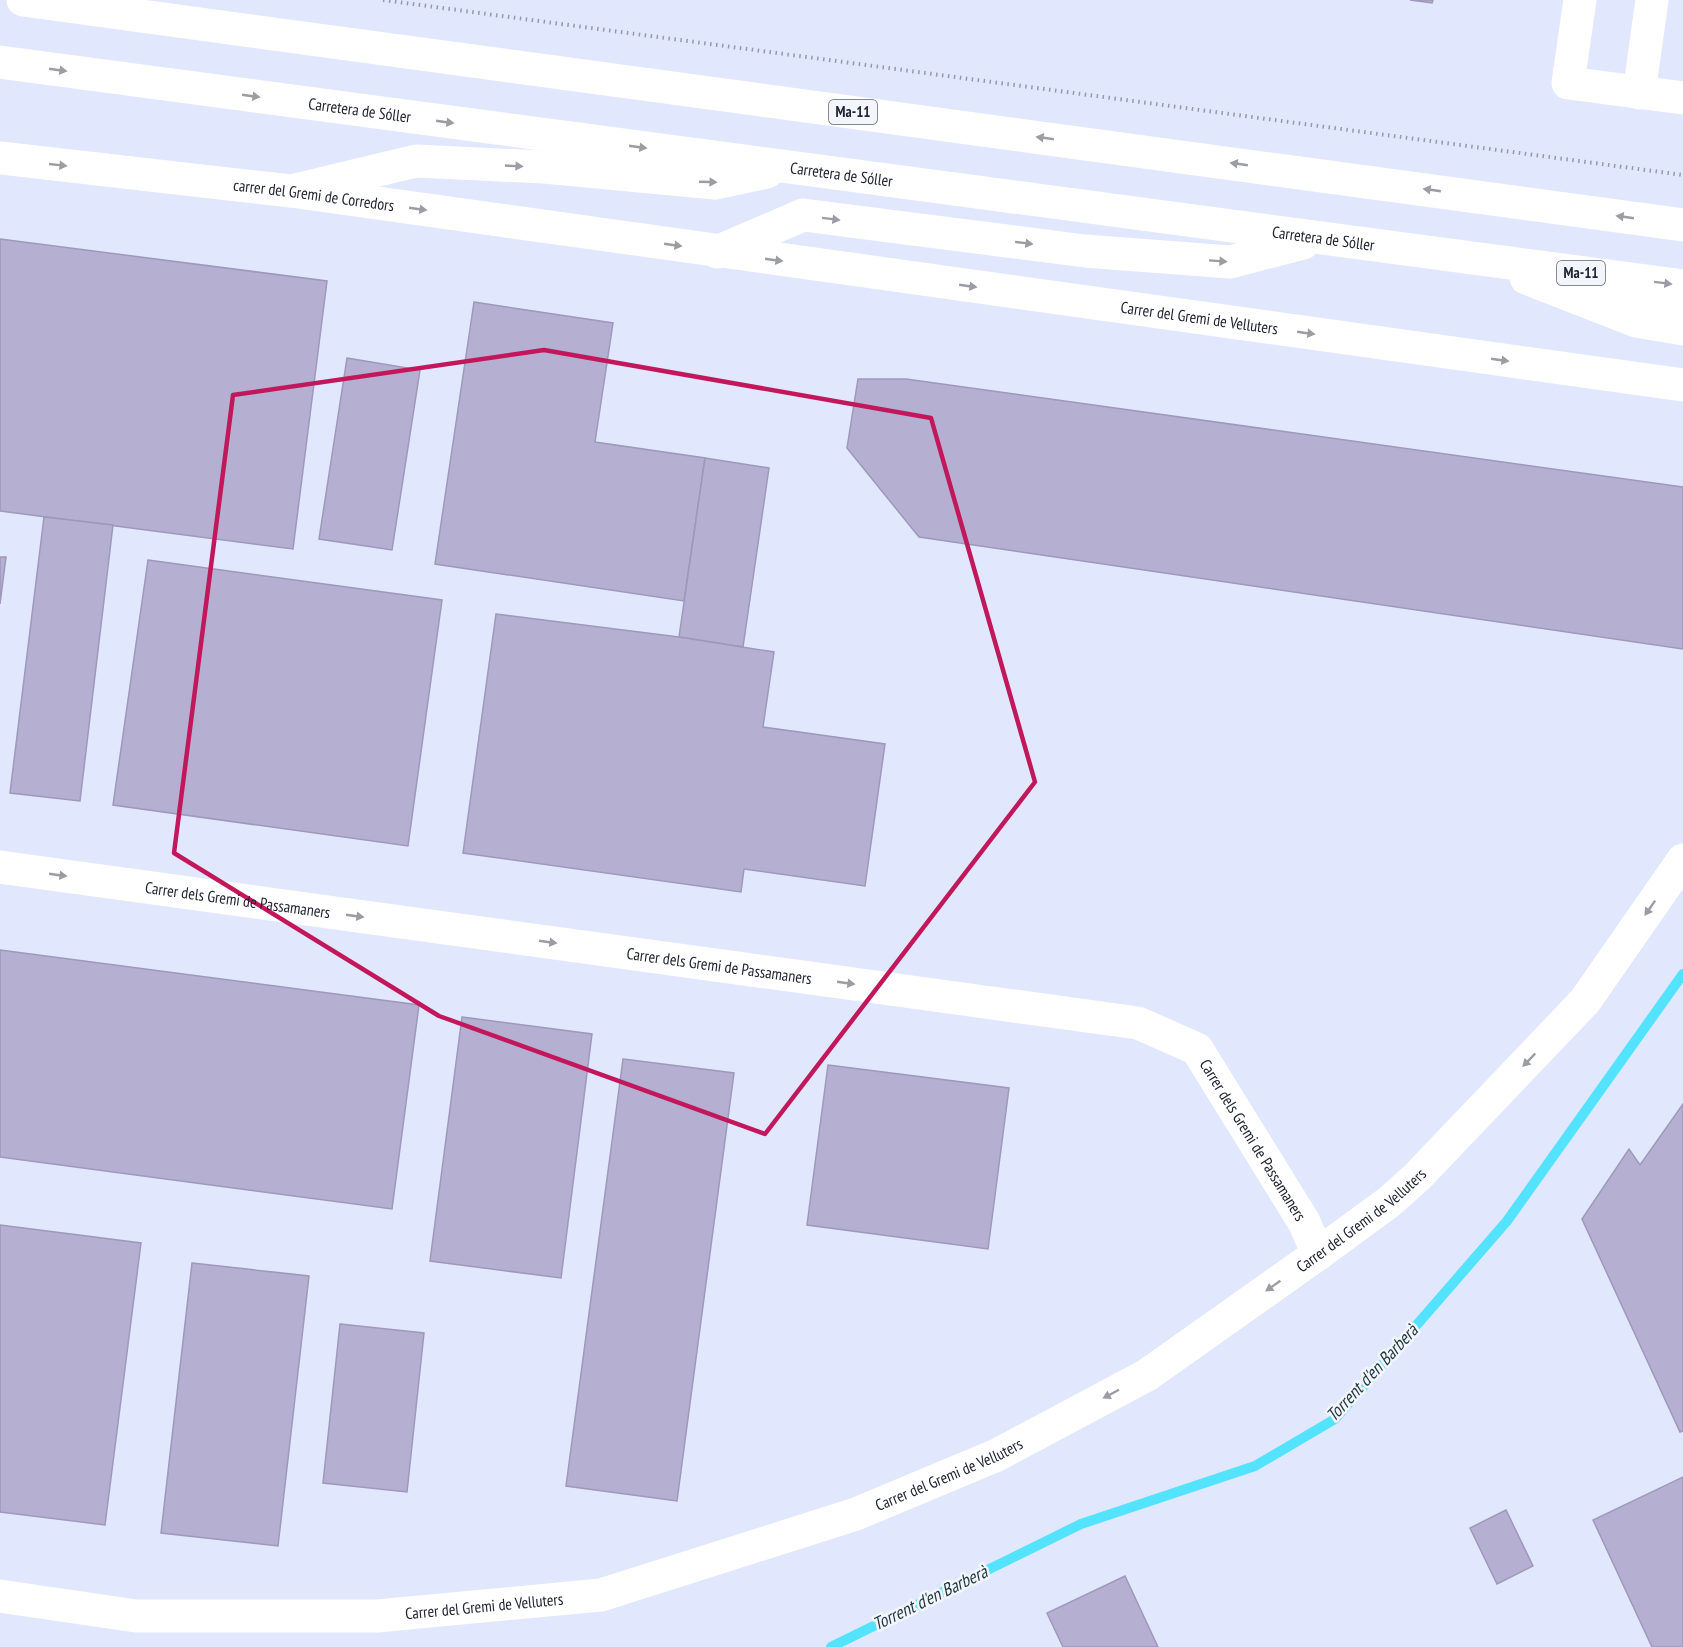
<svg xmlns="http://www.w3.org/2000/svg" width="1683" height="1647" font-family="'PT Sans Narrow',sans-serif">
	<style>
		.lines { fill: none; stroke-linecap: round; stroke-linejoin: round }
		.stream { stroke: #54e3ff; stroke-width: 10 }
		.building { fill: #b5afd2; stroke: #9e98ba; stroke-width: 1.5 }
		.path { stroke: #949aac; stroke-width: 4; stroke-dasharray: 1.5 4.5; stroke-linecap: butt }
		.minor { stroke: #fff; stroke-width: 33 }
		.major { stroke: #fff; stroke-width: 33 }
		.oneway { fill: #9b9da3 }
		.marked { fill: none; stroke: #c2185b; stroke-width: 4.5; stroke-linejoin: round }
		.labels { text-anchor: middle; stroke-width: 5; stroke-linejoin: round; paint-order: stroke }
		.shield { fill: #f3f5fc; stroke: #60636f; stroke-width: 1.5 }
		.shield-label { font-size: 15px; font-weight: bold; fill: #212532 }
		.street-label { font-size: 16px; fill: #212532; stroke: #f3f5fc }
		.water-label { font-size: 18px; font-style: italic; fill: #1f373c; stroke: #f3f5fc }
	</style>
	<rect width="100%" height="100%" fill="#e1e7fd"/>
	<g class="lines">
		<path class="stream" d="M 831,1647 L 1081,1524 L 1255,1466 L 1335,1419 L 1507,1221 L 1683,974"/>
	</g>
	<g class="building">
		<path d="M 1410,0 L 1433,0 L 1432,3 Z"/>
		<path d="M 0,239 L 327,281 L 293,549 L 0,511 Z"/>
		<path d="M 474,302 L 613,323 L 595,442 L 705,458 L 684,601 L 435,564 Z"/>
		<path d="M 347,358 L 420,370 L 392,550 L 319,539 Z"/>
		<path d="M 858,379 L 906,379 L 1683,487 L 1683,649 L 919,537 L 847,448 Z"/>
		<path d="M 705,458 L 769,468 L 743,647 L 679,637 Z"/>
		<path d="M 44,517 L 113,525 L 80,801 L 10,793 Z"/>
		<path d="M 0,557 L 6,557 L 0,604 Z"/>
		<path d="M 148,560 L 442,600 L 408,846 L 113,805 Z"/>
		<path d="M 496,614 L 679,637 L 774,652 L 763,727 L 885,744 L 865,886 L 744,869 L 741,892 L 463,853 Z"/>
		<path d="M 0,950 L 419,1005 L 392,1209 L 0,1157 Z"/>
		<path d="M 462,1017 L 592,1034 L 561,1278 L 430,1261 Z"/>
		<path d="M 623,1059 L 734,1073 L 677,1501 L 566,1486 Z"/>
		<path d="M 828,1065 L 1009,1088 L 988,1249 L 807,1225 Z"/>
		<path d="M 1683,1104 L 1683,1431 L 1680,1432 L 1582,1219 L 1629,1149 L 1640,1165 Z"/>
		<path d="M 0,1225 L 141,1243 L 105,1525 L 0,1512 Z"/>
		<path d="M 192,1263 L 309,1276 L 278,1546 L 161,1533 Z"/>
		<path d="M 340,1324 L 424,1333 L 407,1492 L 323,1483 Z"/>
		<path d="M 1683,1477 L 1683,1647 L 1652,1647 L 1593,1520 Z"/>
		<path d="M 1506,1510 L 1533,1566 L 1497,1584 L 1470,1528 Z"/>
		<path d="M 1125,1576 L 1158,1647 L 1063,1647 L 1047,1613 Z"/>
	</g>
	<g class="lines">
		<path class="path" d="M 383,0 L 1683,175"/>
		<g class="minor">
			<path d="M 1580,0 L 1568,83 L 1683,98"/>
			<path d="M 1639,93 L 1652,0"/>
			<path id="s1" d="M 0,158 L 291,191 L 1683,385"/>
			<path d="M 1588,291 L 1619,300 L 1683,309"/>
			<path id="s2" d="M 0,867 L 1138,1023 L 1197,1049 L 1304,1222 L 1318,1254"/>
			<path id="s3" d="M 0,1596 L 136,1616 L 377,1616 L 601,1595 L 856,1514 L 997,1455 L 1147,1375 L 1318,1254 L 1389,1202 L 1417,1177 L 1585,1001 L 1683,860"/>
		</g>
		<g class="major">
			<path d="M 23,0 L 1683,225"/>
			<path id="s4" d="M 0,62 L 1683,286"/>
			<path d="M 291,191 L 416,161 L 544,167 L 715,183 L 767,172"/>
			<path d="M 717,252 L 803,215 L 1085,251 L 1230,262 L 1303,243"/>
			<path d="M 1526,278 L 1636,321 L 1683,329"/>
		</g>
	</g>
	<defs><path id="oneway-solid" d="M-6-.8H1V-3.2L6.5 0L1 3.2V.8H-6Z" transform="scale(1.5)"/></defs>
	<g class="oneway">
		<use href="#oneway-solid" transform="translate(58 70) rotate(8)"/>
		<use href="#oneway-solid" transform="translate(251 96) rotate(8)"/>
		<use href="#oneway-solid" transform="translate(445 122) rotate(8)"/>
		<use href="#oneway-solid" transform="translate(1045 138) rotate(-172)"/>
		<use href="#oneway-solid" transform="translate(638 147) rotate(8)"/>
		<use href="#oneway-solid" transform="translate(1239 164) rotate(-172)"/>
		<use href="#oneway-solid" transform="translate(58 165) rotate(6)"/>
		<use href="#oneway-solid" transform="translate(514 166) rotate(3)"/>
		<use href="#oneway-solid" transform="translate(708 182) rotate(2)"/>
		<use href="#oneway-solid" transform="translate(1432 190) rotate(-172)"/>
		<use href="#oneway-solid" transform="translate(418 209) rotate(8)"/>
		<use href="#oneway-solid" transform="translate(1625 217) rotate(-172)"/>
		<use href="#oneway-solid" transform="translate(831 219) rotate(7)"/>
		<use href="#oneway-solid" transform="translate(1024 243) rotate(7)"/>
		<use href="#oneway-solid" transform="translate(673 245) rotate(8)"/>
		<use href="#oneway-solid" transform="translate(774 260) rotate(8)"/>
		<use href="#oneway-solid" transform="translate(1218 261) rotate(4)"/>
		<use href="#oneway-solid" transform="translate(1663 283) rotate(7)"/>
		<use href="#oneway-solid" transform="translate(968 286) rotate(8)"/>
		<use href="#oneway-solid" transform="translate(1306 333) rotate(8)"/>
		<use href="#oneway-solid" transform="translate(1500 360) rotate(8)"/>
		<use href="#oneway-solid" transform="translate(58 875) rotate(8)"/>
		<use href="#oneway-solid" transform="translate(1650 908) rotate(125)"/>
		<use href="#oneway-solid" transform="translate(355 916) rotate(8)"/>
		<use href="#oneway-solid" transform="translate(548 942) rotate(8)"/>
		<use href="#oneway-solid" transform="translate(846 983) rotate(8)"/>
		<use href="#oneway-solid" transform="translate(1529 1060) rotate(134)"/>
		<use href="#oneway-solid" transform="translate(1273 1286) rotate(145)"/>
		<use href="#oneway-solid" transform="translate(1111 1394) rotate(152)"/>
	</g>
	<path class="marked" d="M 544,350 L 931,418 L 1035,782 L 765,1134 L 439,1016 L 174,853 L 233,395 Z"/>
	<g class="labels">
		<g class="shield">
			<rect x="829" y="100" width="48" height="24" rx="4.5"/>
			<rect x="1557" y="261" width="48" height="24" rx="4.5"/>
		</g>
		<g class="shield-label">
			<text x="853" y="117">Ma-11</text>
			<text x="1581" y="278">Ma-11</text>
		</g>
		<g class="street-label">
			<text dy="6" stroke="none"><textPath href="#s4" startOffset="363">Carretera de Sóller</textPath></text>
			<text dy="6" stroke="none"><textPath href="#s4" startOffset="849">Carretera de Sóller</textPath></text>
			<text dy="6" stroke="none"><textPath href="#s1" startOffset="316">carrer del Gremi de Corredors</textPath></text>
			<text dy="6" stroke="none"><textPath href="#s4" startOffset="1335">Carretera de Sóller</textPath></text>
			<text dy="6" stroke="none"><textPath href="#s1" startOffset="1210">Carrer del Gremi de Velluters</textPath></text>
			<text dy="6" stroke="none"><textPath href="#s2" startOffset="240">Carrer dels Gremi de Passamaners</textPath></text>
			<text dy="6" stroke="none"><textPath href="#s2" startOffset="726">Carrer dels Gremi de Passamaners</textPath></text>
			<text dy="6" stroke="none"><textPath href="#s2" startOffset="1320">Carrer dels Gremi de Passamaners</textPath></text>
			<text dy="6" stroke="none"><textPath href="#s3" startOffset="1458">Carrer del Gremi de Velluters</textPath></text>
			<text dy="6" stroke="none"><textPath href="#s3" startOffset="972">Carrer del Gremi de Velluters</textPath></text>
			<text dy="6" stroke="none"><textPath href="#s3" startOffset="486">Carrer del Gremi de Velluters</textPath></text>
		</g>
		<g class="water-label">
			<text transform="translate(1372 1373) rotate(-47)" y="6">Torrent d'en Barberà</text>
			<text transform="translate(930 1598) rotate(-26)" y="6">Torrent d'en Barberà</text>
		</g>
	</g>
</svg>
